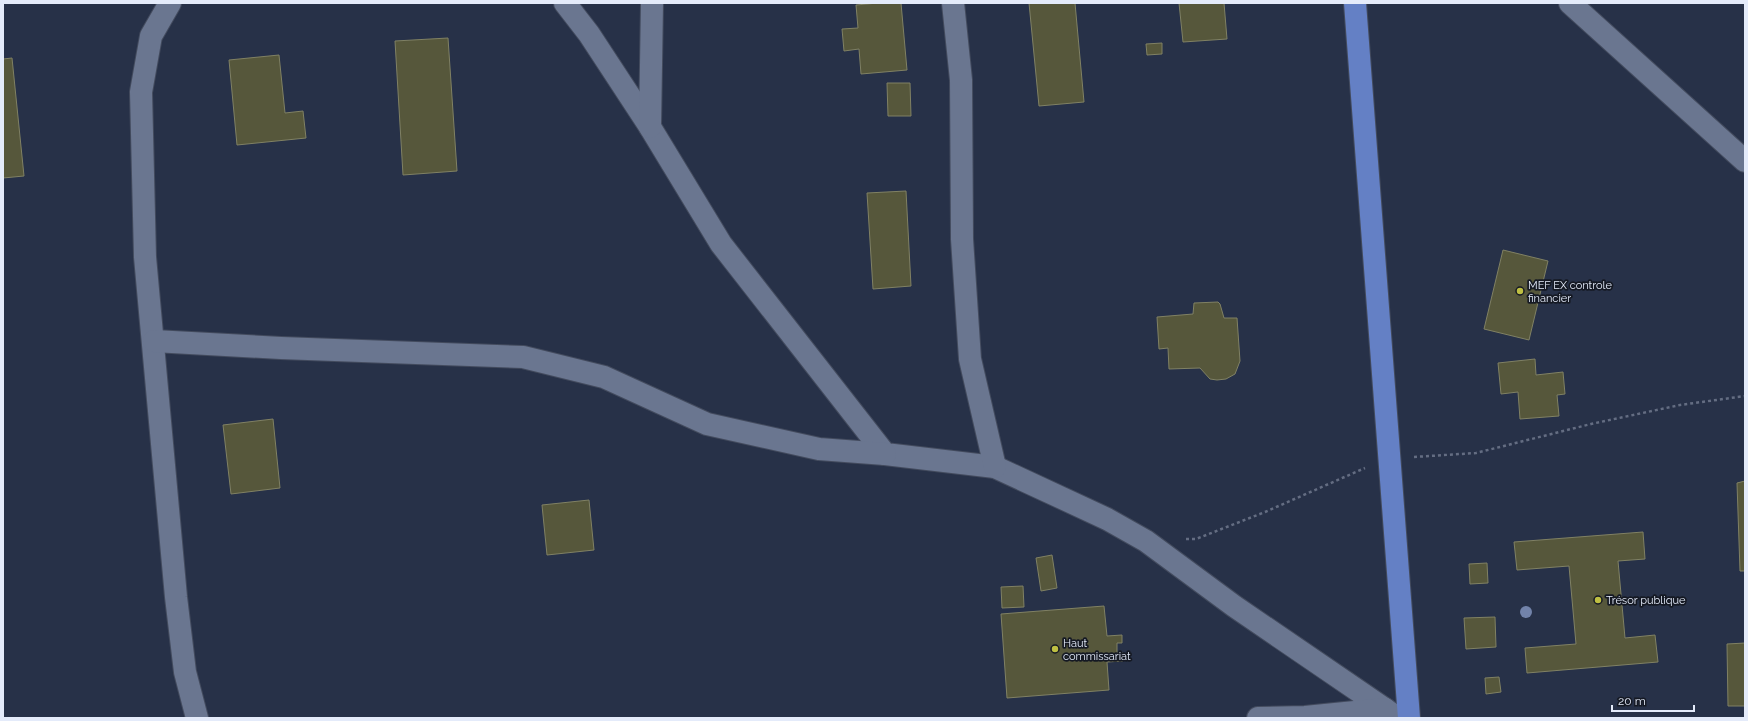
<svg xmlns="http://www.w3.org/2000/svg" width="1748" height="721" font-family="Raleway,sans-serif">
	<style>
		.building { fill: #56573b; stroke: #808164 }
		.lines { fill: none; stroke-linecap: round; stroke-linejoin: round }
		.street-casing { stroke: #434b5e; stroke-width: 24 }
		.primary-casing { stroke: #434b5e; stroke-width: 24 }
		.path { stroke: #646d82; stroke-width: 2.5; stroke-dasharray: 3 3; stroke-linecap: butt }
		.street { stroke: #6a7690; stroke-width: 22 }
		.primary { stroke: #6480c5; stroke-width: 22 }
		.tree { fill: #7283aa }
		.poi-dot { fill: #bebf42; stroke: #151923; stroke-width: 1.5 }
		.labels { text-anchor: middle; stroke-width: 3.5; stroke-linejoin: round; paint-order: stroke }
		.poi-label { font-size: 11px; fill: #e4ebfa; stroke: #151923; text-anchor: start }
	</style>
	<rect width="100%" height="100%" fill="#273148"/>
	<g class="building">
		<path d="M 878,3 L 901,3 L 907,70 L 861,74 L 859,49 L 844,51 L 842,29 L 858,28 L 856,5 Z"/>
		<path d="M 1029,3 L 1075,3 L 1084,102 L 1039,106 Z"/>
		<path d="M 1179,3 L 1224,3 L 1227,39 L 1183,42 Z"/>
		<path d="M 448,38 L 457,171 L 403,175 L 395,41 Z"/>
		<path d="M 1162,43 L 1162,54 L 1147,55 L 1146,44 Z"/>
		<path d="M 279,55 L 285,113 L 303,111 L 306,138 L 237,145 L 229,60 Z"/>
		<path d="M 12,58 L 24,176 L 3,178 L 3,59 Z"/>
		<path d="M 887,83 L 910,83 L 911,116 L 888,116 Z"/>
		<path d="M 906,191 L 911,286 L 873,289 L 867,193 Z"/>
		<path d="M 1503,250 L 1548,261 L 1529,340 L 1484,329 Z"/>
		<path d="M 1218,302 L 1220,304 L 1224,318 L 1237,318 L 1240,361 L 1235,374 L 1226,379 L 1217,380 L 1210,379 L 1200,368 L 1169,369 L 1168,348 L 1159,349 L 1157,317 L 1193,314 L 1194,303 Z"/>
		<path d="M 1535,359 L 1536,375 L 1563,372 L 1565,394 L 1557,395 L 1559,416 L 1520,419 L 1518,392 L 1501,394 L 1498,363 Z"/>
		<path d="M 273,419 L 280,488 L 231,494 L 223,425 Z"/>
		<path d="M 1745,481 L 1745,571 L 1740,571 L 1737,483 Z"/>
		<path d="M 589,500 L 594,550 L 547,555 L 542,505 Z"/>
		<path d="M 1643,532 L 1645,559 L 1618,561 L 1625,638 L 1655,635 L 1658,662 L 1527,673 L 1525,648 L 1576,644 L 1569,566 L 1517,570 L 1514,542 Z"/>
		<path d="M 1052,555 L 1057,588 L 1041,591 L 1036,558 Z"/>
		<path d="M 1487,563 L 1488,583 L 1470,584 L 1469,564 Z"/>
		<path d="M 1023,586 L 1024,607 L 1002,608 L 1001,587 Z"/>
		<path d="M 1104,606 L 1107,636 L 1122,635 L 1122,643 L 1117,643 L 1117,653 L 1123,653 L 1123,661 L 1107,662 L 1109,690 L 1007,698 L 1001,614 Z"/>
		<path d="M 1495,617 L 1496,647 L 1466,649 L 1464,618 Z"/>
		<path d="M 1745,643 L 1745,706 L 1728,706 L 1727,644 Z"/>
		<path d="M 1499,677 L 1501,692 L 1486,694 L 1485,678 Z"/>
	</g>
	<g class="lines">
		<g class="street-casing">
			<g id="street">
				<path d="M 170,3 L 151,36 L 141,92 L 145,257 L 176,597 L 185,672 L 197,718"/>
				<path d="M 565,3 L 589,34 L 650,127 L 721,244 L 885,454 L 995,467 L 1107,519 L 1146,541 L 1234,606 L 1398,718"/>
				<path d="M 953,3 L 961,80 L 962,239 L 970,359 L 995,467"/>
				<path d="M 1570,3 L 1745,161"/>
				<path d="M 650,127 L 652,3"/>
				<path d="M 154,341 L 281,348 L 523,357 L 604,377 L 707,424 L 819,449 L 885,454"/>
				<path d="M 1258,718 L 1305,717 L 1385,709"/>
			</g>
		</g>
		<g class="primary-casing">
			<path id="primary" d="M 1355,3 L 1409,718"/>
		</g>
		<g class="path">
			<path d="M 1414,457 L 1476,453 L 1591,424 L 1680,405 L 1745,396"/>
			<path d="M 1186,539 L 1196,539 L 1265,512 L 1365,468"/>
		</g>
		<use href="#street" class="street"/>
		<use href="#primary" class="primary"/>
	</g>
	<circle class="tree" cx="1526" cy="612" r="6"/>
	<g class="poi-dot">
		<circle cx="1520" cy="291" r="4"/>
		<circle cx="1598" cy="600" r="4"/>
		<circle cx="1055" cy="649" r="4"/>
	</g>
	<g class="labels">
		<g class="poi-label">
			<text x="1528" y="289">MEF EX controle<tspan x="1528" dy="13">financier</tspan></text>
			<text x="1606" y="604">Trésor publique</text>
			<text x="1063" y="647">Haut<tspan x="1063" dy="13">commissariat</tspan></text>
		</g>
	</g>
	<rect width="1748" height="721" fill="none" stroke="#e4ebfa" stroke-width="8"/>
	<path d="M1612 705v6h82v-6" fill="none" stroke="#e4ebfa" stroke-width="2"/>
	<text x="1618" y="705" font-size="12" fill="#e4ebfa" stroke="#151923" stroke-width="3" paint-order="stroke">20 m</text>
</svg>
